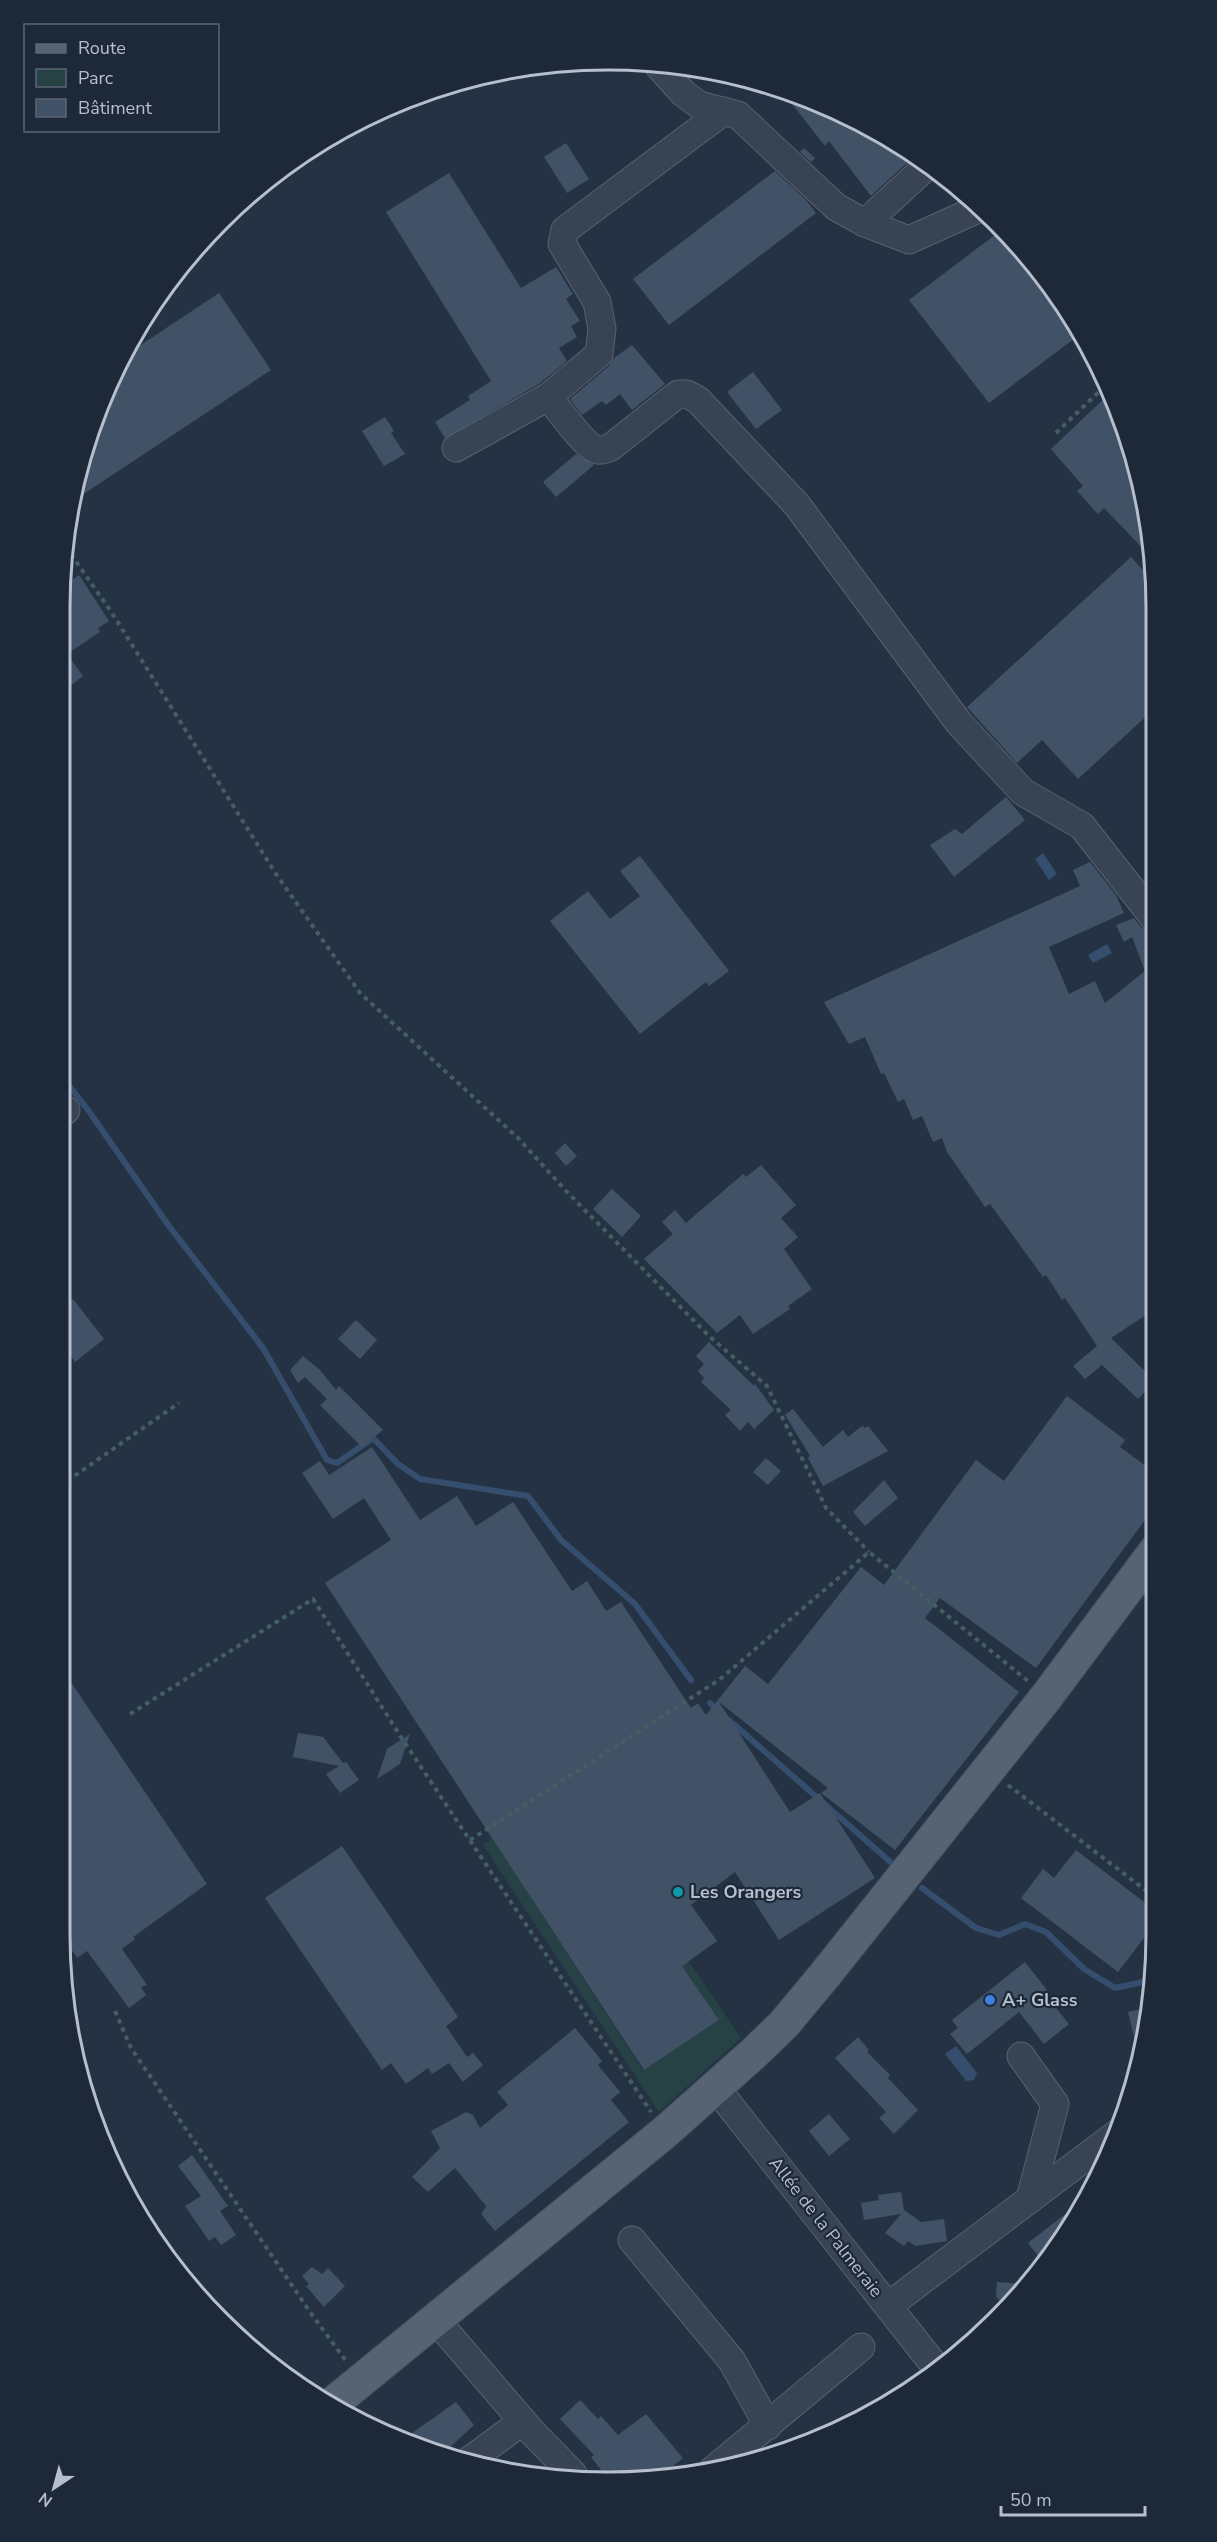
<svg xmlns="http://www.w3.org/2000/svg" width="1217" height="2542" font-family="'Nunito Sans',sans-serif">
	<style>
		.green { fill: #264245 }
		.water { fill: #364e6d }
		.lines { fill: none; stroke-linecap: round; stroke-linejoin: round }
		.stream { stroke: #364e6d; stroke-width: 6 }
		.building { fill: #425266 }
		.minor-casing { stroke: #566271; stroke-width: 29 }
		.major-casing { stroke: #424d5d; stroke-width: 35 }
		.path { stroke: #445f61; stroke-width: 4; stroke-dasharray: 4.5 4.5; stroke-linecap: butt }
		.minor { stroke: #384453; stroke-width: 27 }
		.major { stroke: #566373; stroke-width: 33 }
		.culture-dot { fill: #0f9aa8; stroke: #1d2939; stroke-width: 2 }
		.shop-dot { fill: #3f7fe0; stroke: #1d2939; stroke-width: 2 }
		.labels { text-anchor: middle; stroke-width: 4.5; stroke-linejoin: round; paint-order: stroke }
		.poi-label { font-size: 18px; font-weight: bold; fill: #b5bfcd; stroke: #1d2939; text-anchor: start }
		.street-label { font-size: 18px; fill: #b5bfcd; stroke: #1d2939 }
		.rim { fill: none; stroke: #b5bfcd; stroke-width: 3 }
	</style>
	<rect width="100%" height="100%" fill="#243244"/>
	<path class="green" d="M 492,1838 L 643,2070 L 719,2020 L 664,1939 L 670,1934 L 741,2038 L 659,2112 L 483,1845 Z"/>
	<g class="water">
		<path d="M 1043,853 L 1057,874 L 1049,880 L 1035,859 Z"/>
		<path d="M 1107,944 L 1112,953 L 1093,963 L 1088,955 Z"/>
		<path d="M 956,2046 L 977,2073 L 974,2080 L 966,2081 L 945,2054 Z"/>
	</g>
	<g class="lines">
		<g class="stream">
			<path d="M 60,812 L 65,804 L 60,798"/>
			<path d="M 60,1074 L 88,1110 L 169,1226 L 263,1348 L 327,1460 L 337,1463 L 373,1438 L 398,1464 L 420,1479 L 528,1496 L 561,1540 L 635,1604 L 691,1680"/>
			<path d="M 710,1703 L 718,1712"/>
			<path d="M 729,1720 L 895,1866"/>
			<path d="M 922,1888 L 976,1928 L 999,1935 L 1025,1924 L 1046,1932 L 1084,1969 L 1115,1988 L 1152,1980"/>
		</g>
	</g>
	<g class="building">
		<path d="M 782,91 L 818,102 L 900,149 L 909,161 L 871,196 L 829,141 L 825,146 Z"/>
		<path d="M 566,143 L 589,179 L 567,193 L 544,157 Z"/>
		<path d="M 804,148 L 815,158 L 811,162 L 800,152 Z"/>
		<path d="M 775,171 L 806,200 L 816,213 L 669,325 L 633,279 Z"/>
		<path d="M 449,173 L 521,288 L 556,267 L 573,294 L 566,299 L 580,321 L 571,326 L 577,337 L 559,348 L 567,361 L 539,384 L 445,438 L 435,422 L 470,400 L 468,396 L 491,381 L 386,212 Z"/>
		<path d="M 1000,231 L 1043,274 L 1079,335 L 989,403 L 909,300 Z"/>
		<path d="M 219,293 L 271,370 L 70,503 L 102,399 L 124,356 Z"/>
		<path d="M 632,345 L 665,384 L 632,410 L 620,394 L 606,405 L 602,401 L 582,415 L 570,399 L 609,366 L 614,358 Z"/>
		<path d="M 753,372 L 782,410 L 756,429 L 727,392 Z"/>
		<path d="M 1111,392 L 1115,398 L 1152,537 L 1152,558 L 1104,508 L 1098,514 L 1077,491 L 1083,486 L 1051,449 Z"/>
		<path d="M 385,417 L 394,431 L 391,433 L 405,454 L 384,466 L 362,431 Z"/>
		<path d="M 576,454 L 594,465 L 556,497 L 543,482 Z"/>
		<path d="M 1131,557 L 1152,580 L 1153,710 L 1078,779 L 1042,740 L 1017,763 L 967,707 Z"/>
		<path d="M 79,575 L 109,621 L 98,628 L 100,632 L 67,654 L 83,676 L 69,687 L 60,675 L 60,608 L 62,587 Z"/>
		<path d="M 1006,797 L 1025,820 L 954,877 L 930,845 L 955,829 L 962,834 Z"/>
		<path d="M 640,856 L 729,971 L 709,986 L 706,982 L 640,1034 L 550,921 L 588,891 L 610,919 L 640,896 L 620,871 Z"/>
		<path d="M 1090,862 L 1116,895 L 1124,913 L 1049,947 L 1069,994 L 1095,981 L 1105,1003 L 1145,971 L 1132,937 L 1124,942 L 1116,925 L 1134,918 L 1142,928 L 1154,933 L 1154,1089 L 1145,1094 L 1154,1107 L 1155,1309 L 1111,1338 L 1155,1381 L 1138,1399 L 1102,1365 L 1085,1379 L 1073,1366 L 1097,1346 L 1065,1298 L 1062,1300 L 1046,1275 L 1043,1277 L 990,1204 L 985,1207 L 947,1152 L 942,1138 L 933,1142 L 922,1116 L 913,1120 L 904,1099 L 898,1102 L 884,1073 L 881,1074 L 865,1037 L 849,1044 L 824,1002 L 1080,886 L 1073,870 Z"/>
		<path d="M 565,1143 L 577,1156 L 566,1166 L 555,1153 Z"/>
		<path d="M 761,1165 L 796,1205 L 781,1218 L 798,1237 L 784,1249 L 812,1289 L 788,1306 L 790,1309 L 753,1334 L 740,1315 L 717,1333 L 644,1259 L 673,1234 L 662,1222 L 675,1210 L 686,1223 L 743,1174 L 746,1177 Z"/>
		<path d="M 612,1189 L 641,1216 L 622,1237 L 593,1209 Z"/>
		<path d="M 73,1299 L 104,1339 L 75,1362 L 60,1342 L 60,1309 Z"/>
		<path d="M 356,1320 L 377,1340 L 360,1359 L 338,1339 Z"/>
		<path d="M 709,1342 L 754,1386 L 755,1384 L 774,1410 L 754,1429 L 748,1422 L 740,1431 L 725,1415 L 731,1410 L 701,1382 L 704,1378 L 698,1371 L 704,1364 L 696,1356 Z"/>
		<path d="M 303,1356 L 320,1370 L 336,1390 L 339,1386 L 383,1430 L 362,1447 L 320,1405 L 327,1399 L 305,1377 L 298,1383 L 290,1370 Z"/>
		<path d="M 1067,1396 L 1125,1440 L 1120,1447 L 1155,1473 L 1156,1505 L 1036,1668 L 940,1598 L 925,1618 L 1019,1692 L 895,1850 L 821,1793 L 828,1788 L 719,1702 L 790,1812 L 820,1793 L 875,1878 L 779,1940 L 735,1872 L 691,1905 L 717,1941 L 682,1966 L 719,2020 L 644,2070 L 325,1583 L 391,1540 L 364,1498 L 333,1519 L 302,1473 L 320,1461 L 329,1475 L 372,1447 L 420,1520 L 457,1496 L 476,1526 L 513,1502 L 572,1591 L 587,1581 L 606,1611 L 621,1602 L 691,1708 L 698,1703 L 706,1715 L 745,1666 L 768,1684 L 861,1567 L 884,1585 L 976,1460 L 1004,1481 Z"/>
		<path d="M 793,1409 L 823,1447 L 843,1430 L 848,1437 L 862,1426 L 865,1428 L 868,1426 L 888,1451 L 823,1486 L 808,1458 L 810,1456 L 785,1415 Z"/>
		<path d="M 766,1458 L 781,1471 L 768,1485 L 753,1472 Z"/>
		<path d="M 884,1480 L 898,1498 L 865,1526 L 853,1512 Z"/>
		<path d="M 60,1666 L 207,1884 L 133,1937 L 135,1939 L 122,1949 L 147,1985 L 141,1987 L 146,1995 L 129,2008 L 87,1951 L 77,1958 L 60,1932 Z"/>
		<path d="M 298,1733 L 323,1737 L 343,1763 L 346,1762 L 359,1780 L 340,1793 L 326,1774 L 339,1766 L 293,1757 Z"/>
		<path d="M 410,1734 L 400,1764 L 377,1779 L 387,1749 Z"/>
		<path d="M 342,1846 L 458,2017 L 446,2026 L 467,2057 L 473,2053 L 483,2065 L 463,2082 L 449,2063 L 432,2074 L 428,2068 L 406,2084 L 391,2063 L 382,2070 L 265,1898 Z"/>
		<path d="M 1076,1850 L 1157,1912 L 1157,1921 L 1118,1972 L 1021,1898 L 1043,1869 L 1054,1878 Z"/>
		<path d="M 1025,1962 L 1047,1990 L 1044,1993 L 1069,2024 L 1044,2044 L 1019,2012 L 967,2054 L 950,2034 L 958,2028 L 952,2020 Z"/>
		<path d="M 1150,2007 L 1147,2040 L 1140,2062 L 1128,2012 Z"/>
		<path d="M 575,2028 L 602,2061 L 598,2065 L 620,2092 L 611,2100 L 629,2122 L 495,2231 L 481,2214 L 486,2206 L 455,2168 L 428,2192 L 412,2177 L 440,2148 L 431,2131 L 466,2112 L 473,2115 L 480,2128 L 508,2105 L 497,2092 Z"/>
		<path d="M 858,2037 L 869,2050 L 867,2052 L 890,2075 L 888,2078 L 918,2110 L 894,2134 L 879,2118 L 886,2112 L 835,2058 Z"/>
		<path d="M 829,2114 L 850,2139 L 829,2156 L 809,2131 Z"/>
		<path d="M 192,2155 L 228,2206 L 220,2211 L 236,2235 L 221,2245 L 215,2237 L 209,2241 L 185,2206 L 201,2196 L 178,2166 Z"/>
		<path d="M 901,2192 L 904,2210 L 921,2222 L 944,2219 L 947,2241 L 915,2246 L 908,2241 L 904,2246 L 885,2233 L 901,2214 L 864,2220 L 861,2203 L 879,2200 L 878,2195 Z"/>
		<path d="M 1073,2208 L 1074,2209 L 1042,2261 L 1028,2243 Z"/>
		<path d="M 312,2267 L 322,2274 L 328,2268 L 345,2286 L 324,2307 L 306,2286 L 309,2284 L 302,2276 Z"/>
		<path d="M 997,2282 L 1023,2284 L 1021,2295 L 1006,2308 L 996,2297 Z"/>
		<path d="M 580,2400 L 598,2419 L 601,2416 L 618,2435 L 646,2414 L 683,2458 L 660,2477 L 605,2475 L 591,2457 L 594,2455 L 560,2419 Z"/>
		<path d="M 456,2402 L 474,2425 L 446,2451 L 408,2436 Z"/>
	</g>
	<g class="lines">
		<g class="minor-casing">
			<g id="minor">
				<path d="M 658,65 L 683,93 L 699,105 L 738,115 L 836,207 L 865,223 L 909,240 L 978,209"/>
				<path d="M 865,223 L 928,165"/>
				<path d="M 548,397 C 559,409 584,446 597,450 C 603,451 606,449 611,447 L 678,394 L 687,394 L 698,400 L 797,505 L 959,723 L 1023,792 L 1082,826 L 1154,918"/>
				<path d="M 456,448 L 548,397 L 599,354 L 602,329 L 597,302 L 562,244 L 565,230 L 724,111"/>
				<path d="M 60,1115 L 66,1110"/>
				<path d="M 1021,2056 L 1055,2104 L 1030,2199"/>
				<path d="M 716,2088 L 935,2366"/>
				<path d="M 632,2240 L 732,2361 L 768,2426"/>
				<path d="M 888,2306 L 1119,2132"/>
				<path d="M 436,2320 L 532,2432 L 573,2474"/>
				<path d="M 470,2460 L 523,2421"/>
				<path d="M 713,2470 L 861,2347"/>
			</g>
		</g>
		<g class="major-casing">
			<path id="major" d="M 331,2405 L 665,2132 L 754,2053 L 784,2024 L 824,1976 L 1047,1696 L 1156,1550"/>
		</g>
		<g class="path">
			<path d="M 1056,433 L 1107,384"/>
			<path d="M 66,547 L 112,613 L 276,874 L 360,993 L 518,1138 L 567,1192 L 709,1336 L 767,1386 L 826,1508 L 869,1552"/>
			<path d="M 60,1486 L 179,1403"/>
			<path d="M 130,1714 L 313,1599 L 401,1737 L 651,2112"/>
			<path d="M 1008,1785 L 1157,1899"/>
			<path d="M 470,1840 L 719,1680 L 869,1552 L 1028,1681"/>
			<path d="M 115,2011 L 131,2048 L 310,2312 L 346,2361"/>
		</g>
		<use href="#minor" class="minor"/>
		<use href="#major" class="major"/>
	</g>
	<circle class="culture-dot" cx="678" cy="1892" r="6"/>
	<circle class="shop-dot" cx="990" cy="2000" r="6"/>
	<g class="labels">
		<g class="poi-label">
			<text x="690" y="1898">Les Orangers</text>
			<text x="1002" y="2006">A+ Glass</text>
		</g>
		<g class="street-label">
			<text transform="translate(826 2227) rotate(52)" y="6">Allée de la Palmeraie</text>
		</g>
	</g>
	<path d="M0 0H1217V2542H0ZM608 70H608A538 538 0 0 1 1146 608V1934A538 538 0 0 1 608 2472H608A538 538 0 0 1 70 1934V608A538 538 0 0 1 608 70Z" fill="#1d2939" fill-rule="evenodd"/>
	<path class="rim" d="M608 70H608A538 538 0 0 1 1146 608V1934A538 538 0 0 1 608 2472H608A538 538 0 0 1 70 1934V608A538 538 0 0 1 608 70Z"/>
	<rect x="24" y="24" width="195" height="108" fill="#1d2939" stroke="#5a6574" stroke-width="1.5"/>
	<rect x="36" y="44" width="30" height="9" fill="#566373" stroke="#5a6574" stroke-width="1.5"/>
	<text x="78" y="54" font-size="18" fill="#b5bfcd">Route</text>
	<rect x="36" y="69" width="30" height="18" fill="#264245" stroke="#5a6574" stroke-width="1.5"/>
	<text x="78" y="84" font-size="18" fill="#b5bfcd">Parc</text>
	<rect x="36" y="99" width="30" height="18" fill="#425266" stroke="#5a6574" stroke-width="1.5"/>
	<text x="78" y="114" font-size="18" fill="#b5bfcd">Bâtiment</text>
	<g transform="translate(54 2488) rotate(216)" stroke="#1d2939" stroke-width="4.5" paint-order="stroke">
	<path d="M0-4.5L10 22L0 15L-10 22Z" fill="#b5bfcd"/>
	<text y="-9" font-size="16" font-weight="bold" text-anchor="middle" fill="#b5bfcd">N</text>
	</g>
	<path d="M1001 2506v9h144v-9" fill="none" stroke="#b5bfcd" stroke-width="3"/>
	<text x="1010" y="2506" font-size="18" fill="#b5bfcd" stroke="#1d2939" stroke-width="4.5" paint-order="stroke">50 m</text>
</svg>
